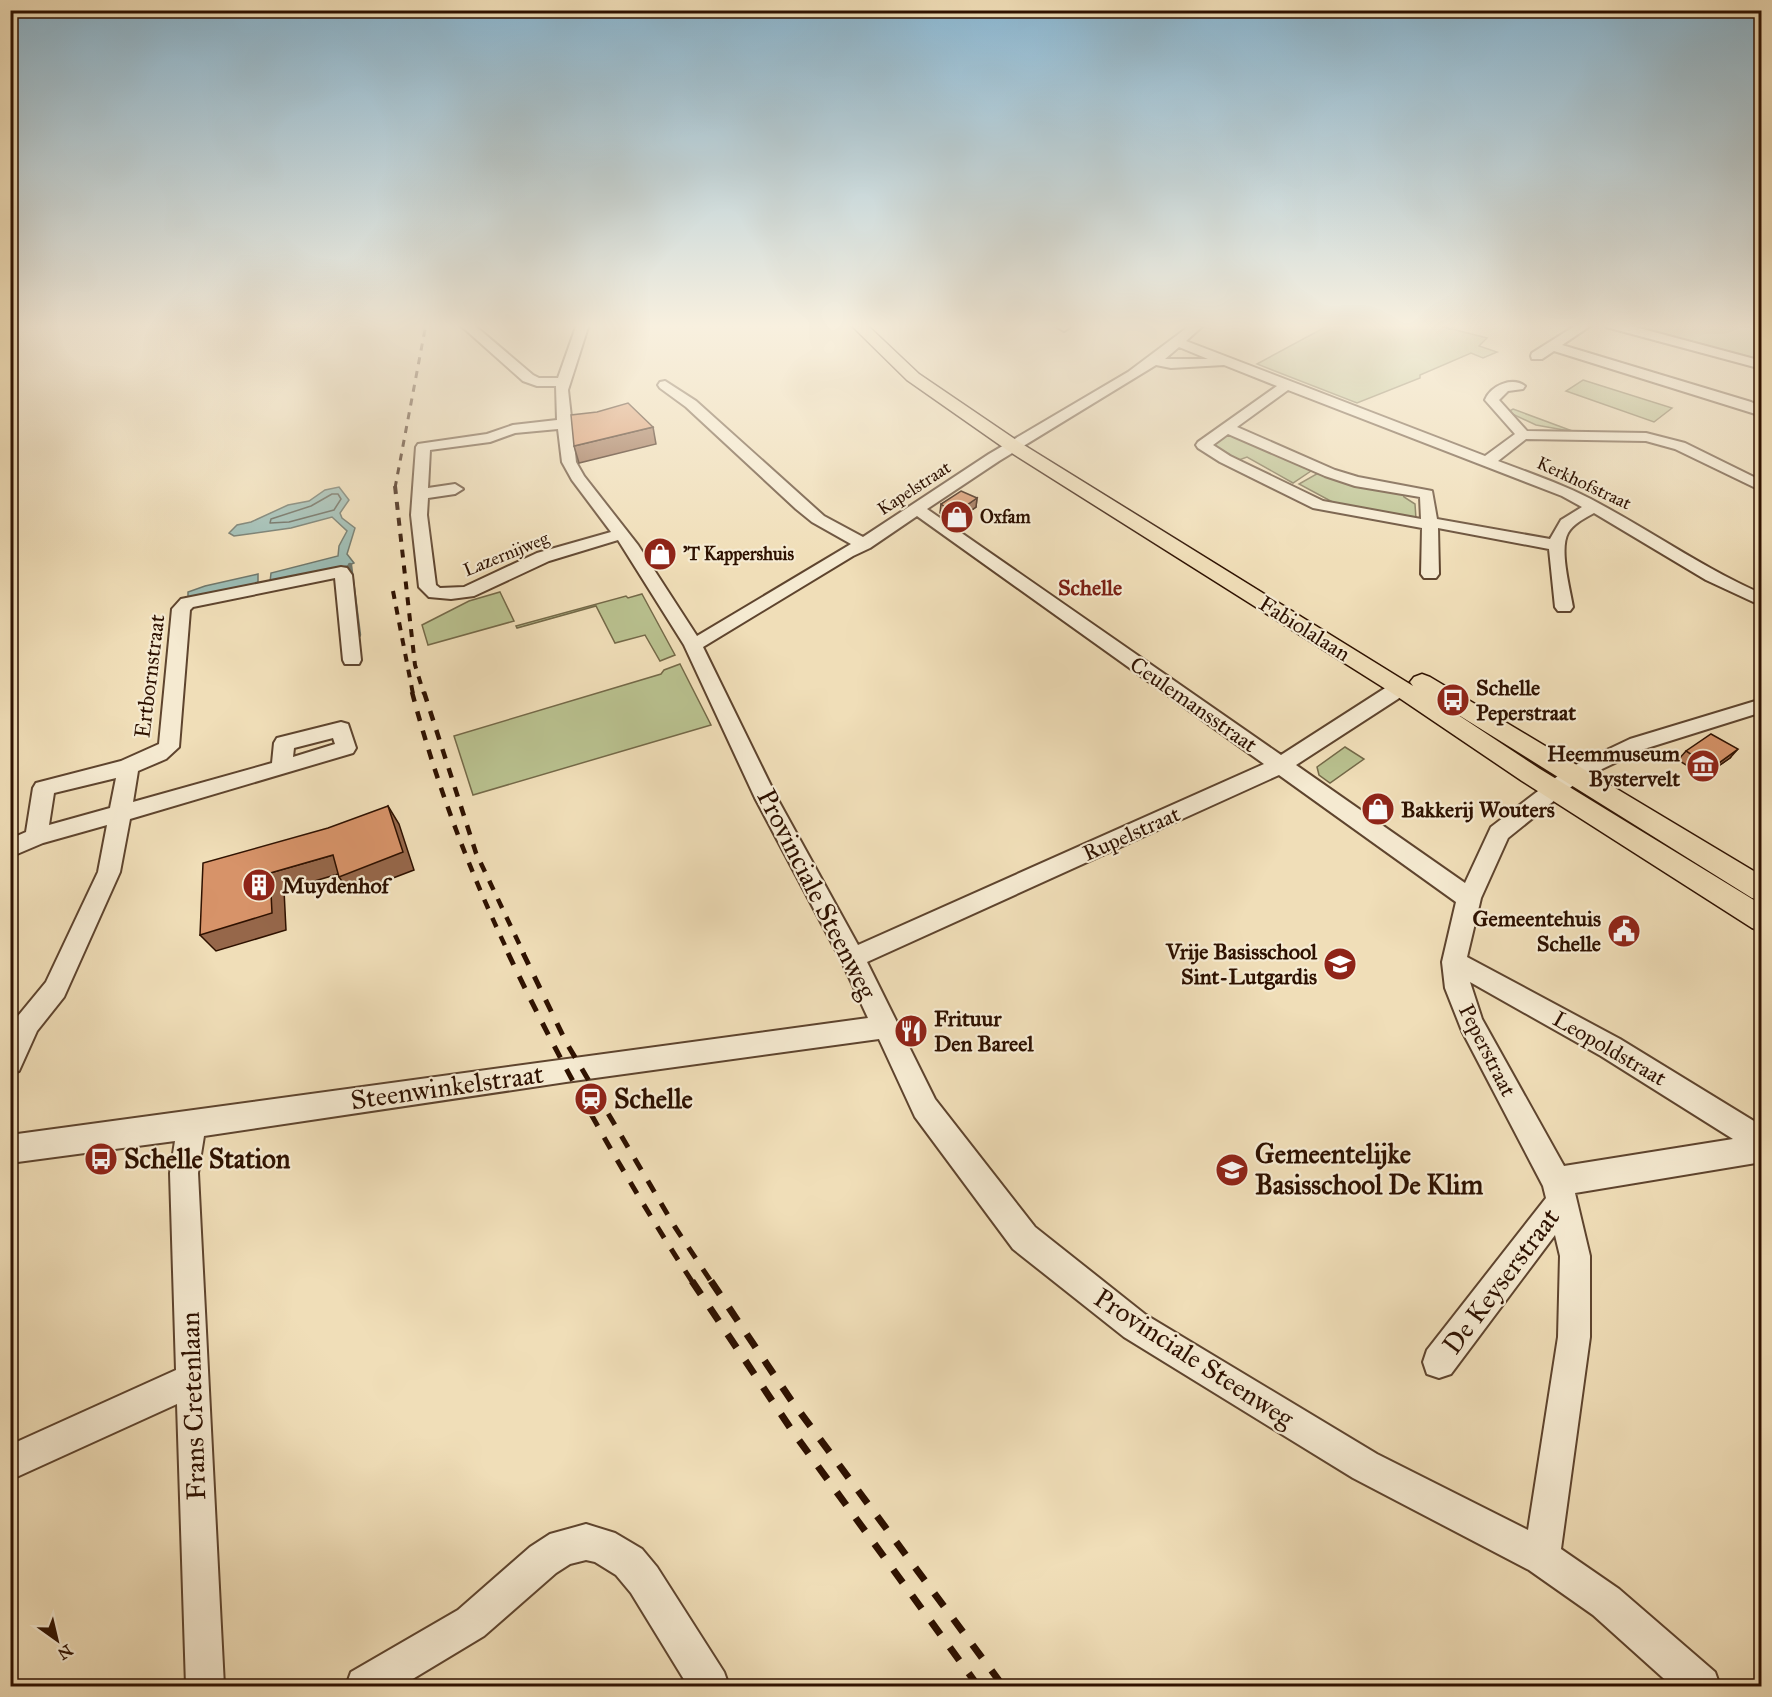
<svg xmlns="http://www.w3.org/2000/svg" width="1772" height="1697" font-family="'IM FELL Great Primer',serif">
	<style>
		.green { fill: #b9c18f; stroke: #746948; stroke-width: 1.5 }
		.water { fill: #9bbbb3; stroke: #6f776b; stroke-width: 1.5 }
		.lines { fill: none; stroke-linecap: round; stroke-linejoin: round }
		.shore { stroke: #64665a; stroke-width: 1.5 }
		.stream { stroke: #6f776b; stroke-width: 4.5 }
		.minor-casing { stroke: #5e442e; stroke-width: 4 }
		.major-casing { stroke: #2e1100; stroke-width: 3 }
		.minor { fill: #f5ead1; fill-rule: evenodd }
		.major { fill: #f0deb8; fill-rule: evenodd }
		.rail-far4 { stroke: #2e1100; stroke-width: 3; stroke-dasharray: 7 7; stroke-linecap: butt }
		.rail-far3 { stroke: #2e1100; stroke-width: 4; stroke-dasharray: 8 8; stroke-linecap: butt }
		.rail-far2 { stroke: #2e1100; stroke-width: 4.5; stroke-dasharray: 10 10; stroke-linecap: butt }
		.rail-far1 { stroke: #2e1100; stroke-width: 5; stroke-dasharray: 13 13; stroke-linecap: butt }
		.rail { stroke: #2e1100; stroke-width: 7; stroke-dasharray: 16 16; stroke-linecap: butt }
		.wall { fill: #b97e5a; stroke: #2e1100; stroke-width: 1.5 }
		.shaded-wall { fill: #96674a; stroke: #2e1100; stroke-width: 1.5 }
		.building { fill: #d79369; stroke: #2e1100; stroke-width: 1.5 }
		.labels { text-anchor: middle; stroke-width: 4.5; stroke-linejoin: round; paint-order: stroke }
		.far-street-label { font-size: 18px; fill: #2e1100; stroke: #f5ead1 }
		.far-poi-label { font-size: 18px; font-weight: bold; fill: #2e1100; stroke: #f5ead1; text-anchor: start }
		.far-quarter-label { font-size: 22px; font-weight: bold; fill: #7a1f14; stroke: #f5ead1 }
		.street-label { font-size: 22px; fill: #2e1100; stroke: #f5ead1 }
		.poi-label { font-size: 22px; font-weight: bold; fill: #2e1100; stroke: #f5ead1; text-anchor: start }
		.near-street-label { font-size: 27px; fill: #2e1100; stroke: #f5ead1 }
		.near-poi-label { font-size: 27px; font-weight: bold; fill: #2e1100; stroke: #f5ead1; text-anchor: start }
	</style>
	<rect width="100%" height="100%" fill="#f0deb8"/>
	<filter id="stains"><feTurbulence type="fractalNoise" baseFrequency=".00333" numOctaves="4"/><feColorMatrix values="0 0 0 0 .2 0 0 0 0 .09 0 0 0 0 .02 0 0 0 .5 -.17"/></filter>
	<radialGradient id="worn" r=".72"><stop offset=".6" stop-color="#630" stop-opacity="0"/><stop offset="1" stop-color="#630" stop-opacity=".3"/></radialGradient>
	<g class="green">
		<path d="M 1331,324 L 1432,324 L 1487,338 L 1479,346 L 1497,352 L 1483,358 L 1471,353 L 1420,375 L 1420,378 L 1357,403 L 1257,364 Z"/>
		<path d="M 1627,324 L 1761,324 L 1761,360 Z"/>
		<path d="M 1583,380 L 1672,408 L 1654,422 L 1566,391 Z"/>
		<path d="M 1513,409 L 1575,432 L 1536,425 L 1508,412 Z"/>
		<path d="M 1227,434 L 1314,469 L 1293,483 L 1247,457 L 1239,460 L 1213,445 L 1213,442 Z"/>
		<path d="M 1320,472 L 1403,494 L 1404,497 L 1415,504 L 1416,519 L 1338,505 L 1299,484 Z"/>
		<path d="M 500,592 L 514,621 L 428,645 L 422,625 L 469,601 Z"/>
		<path d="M 642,594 L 675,655 L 660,661 L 645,635 L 615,643 L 596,606 L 517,628 L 516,626 L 626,596 L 628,598 Z"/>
		<path d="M 680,664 L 711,725 L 473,795 L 454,736 L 661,674 L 664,670 Z"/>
		<path d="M 1345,747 L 1364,759 L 1330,783 L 1319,775 L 1317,767 Z"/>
	</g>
	<g class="water">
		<path d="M 339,487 L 349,500 L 340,513 L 342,518 L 355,528 L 347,554 L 354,563 L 347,566 L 270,582 L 271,573 L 338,556 L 339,546 L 347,531 L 332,517 L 291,528 L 234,536 L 229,533 L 237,525 L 251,522 L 288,505 L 309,501 L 325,490 Z"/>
		<path d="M 258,574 L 258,584 L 188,598 L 188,592 L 205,586 Z"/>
	</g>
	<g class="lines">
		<path class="shore" d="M 332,494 L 338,494 L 341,499 L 334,510 L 289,522 L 270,523 L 271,519 L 311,506 Z"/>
		<path class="stream" d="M 350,565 L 359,635"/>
		<g class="minor-casing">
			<g id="minor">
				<path d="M 459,324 L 473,324 L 533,375 L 539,378 L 558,378 L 577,324 L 589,324 L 568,390 L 576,462 L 584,476 L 638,545 L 697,636 L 851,544 L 812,522 L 796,509 L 686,407 L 660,388 L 658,385 L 660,382 L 665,381 L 696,401 L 824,516 L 863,537 L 989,454 L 1128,372 L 1192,324 L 1205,324 L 1186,341 L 1485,456 L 1515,434 L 1485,400 C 1490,386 1512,376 1525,386 L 1523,389 L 1508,391 L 1499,400 L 1527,431 L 1646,433 L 1685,443 L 1762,481 L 1762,491 L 1675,449 L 1646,441 L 1526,439 L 1498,461 C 1532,474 1568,486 1600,504 C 1654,533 1705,569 1762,594 L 1762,606 L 1706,580 L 1594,513 C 1585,518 1573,524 1568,533 C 1559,549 1570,589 1573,607 L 1570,611 L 1558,611 L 1555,607 L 1549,549 L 1438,528 L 1439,574 L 1436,578 L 1424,578 L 1421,574 L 1422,528 L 1313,508 L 1220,462 L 1198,448 L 1196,445 L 1198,442 L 1277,386 L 1224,365 L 1171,368 L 1156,365 L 999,461 L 927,509 L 1281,755 L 1393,683 L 1400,682 L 1407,683 L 1410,688 L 1407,693 L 1296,765 L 1465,883 L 1491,827 L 1567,769 L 1630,739 L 1762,699 L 1762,712 L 1644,749 L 1581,779 L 1508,838 L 1481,898 L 1467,957 L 1620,1039 L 1762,1126 L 1762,1162 L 1575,1193 L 1590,1256 L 1590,1337 L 1561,1549 L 1619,1589 L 1715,1672 L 1720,1686 L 1672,1686 L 1593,1615 L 1529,1570 L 1353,1478 L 1124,1337 L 1013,1249 L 915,1117 L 879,1039 L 566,1082 L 204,1136 L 198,1173 L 224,1686 L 186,1686 L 177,1404 L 10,1480 L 10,1445 L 176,1370 L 170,1173 L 175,1141 L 10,1163 L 10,1135 L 868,1018 L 842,962 L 755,798 L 684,645 L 618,540 L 549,561 L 474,596 L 451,599 L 429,597 L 419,587 L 411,515 L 416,447 L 418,444 L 487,434 L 513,425 L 557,420 L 556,386 L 537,386 L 523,381 ZM 1179,347 L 1208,359 L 1165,359 ZM 1288,390 L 1562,496 L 1582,507 L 1561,520 L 1550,539 L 1437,519 L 1432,491 L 1358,477 L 1335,470 L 1237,427 ZM 558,429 L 562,462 L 572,480 L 611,532 L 537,553 L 464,587 L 440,588 L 436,585 L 427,515 L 428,498 L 455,494 L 463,489 L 455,484 L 428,488 L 430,450 L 490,442 L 515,433 ZM 1228,434 L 1325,476 L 1355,486 L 1420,497 L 1421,519 L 1323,501 L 1230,456 L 1213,445 ZM 917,516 L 1264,764 L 858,945 L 777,798 L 703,647 L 853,556 L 870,548 ZM 1279,775 L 1456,902 L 1442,962 L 1445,988 L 1462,1031 L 1543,1186 L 1546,1198 L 1427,1350 L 1423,1362 L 1427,1374 L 1439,1378 L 1451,1374 L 1555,1235 L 1560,1256 L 1558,1337 L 1528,1530 L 1377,1454 L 1146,1315 L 1035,1227 L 935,1099 L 867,962 ZM 1470,982 L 1601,1056 L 1733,1139 L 1564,1166 L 1482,1019 Z"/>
				<path d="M 1052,324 L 1068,324 L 1070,327 L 1064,331 Z"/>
				<path d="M 1443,324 L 1456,324 L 1450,328 Z"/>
				<path d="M 1578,324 L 1593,324 L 1562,345 L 1751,402 L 1762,407 L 1762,416 L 1554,351 L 1542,359 L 1532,359 L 1531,356 L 1532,353 Z"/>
				<path d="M 1604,324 L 1624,324 L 1762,361 L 1762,369 L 1606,327 Z"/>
				<path d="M 341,567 L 347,568 L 352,575 L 361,660 L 359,664 L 345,664 L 343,660 L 335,578 L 193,607 L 190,610 L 179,747 L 166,759 L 138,771 L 133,802 L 272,763 L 274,743 L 277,738 L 341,722 L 348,724 L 356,748 L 353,753 L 130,819 L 120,872 L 64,997 L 37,1031 L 19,1071 L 10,1074 L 10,1032 L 18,1016 L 46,982 L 98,872 L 107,825 L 43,843 L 10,857 L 10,839 L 26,832 L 33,788 L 36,783 L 121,761 L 159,744 L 172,609 L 181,599 ZM 333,738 L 335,744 L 293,757 L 294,748 ZM 116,778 L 110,808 L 49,825 L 54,793 Z"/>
				<path d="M 586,1524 L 615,1533 L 642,1549 L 657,1567 L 724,1672 L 729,1686 L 688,1686 L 631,1593 L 616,1575 L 595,1562 L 586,1560 L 570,1564 L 556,1573 L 484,1636 L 401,1686 L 346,1686 L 351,1672 L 458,1610 L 530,1547 L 550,1534 Z"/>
			</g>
		</g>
		<g class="major-casing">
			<path id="major" d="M 850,324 L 866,324 L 919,374 L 1019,442 L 1413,686 L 1410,682 L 1414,677 L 1422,674 L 1430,677 L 1762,876 L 1762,901 L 1752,898 L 1449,709 L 1540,769 L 1762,905 L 1762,932 L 1752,928 L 1522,781 L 1392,693 L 1007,450 L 907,380 Z"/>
		</g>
		<use href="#minor" class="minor"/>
		<use href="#major" class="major"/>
		<path class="rail-far4" d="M 395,488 L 426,324"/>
		<g class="rail-far3">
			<path d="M 395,486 L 415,665 L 424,694"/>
			<path d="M 393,591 L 413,694"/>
		</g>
		<g class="rail-far2">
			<path d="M 412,692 C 436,783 469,870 509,954"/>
			<path d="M 424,692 L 476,853 L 524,954"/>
		</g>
		<g class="rail-far1">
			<path d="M 508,953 C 562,1067 624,1177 693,1283"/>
			<path d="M 523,953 L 566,1042 L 675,1227 L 712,1283"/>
		</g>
		<g class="rail">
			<path d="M 692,1281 L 793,1432 L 978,1686"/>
			<path d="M 711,1281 L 791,1400 L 1003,1686"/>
		</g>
	</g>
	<g class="wall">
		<path d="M 977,498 L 976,507 L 954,523 L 940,513 L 941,504 Z"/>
		<path d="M 1686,751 L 1730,758 L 1704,776 L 1678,760 Z"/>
	</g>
	<g class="shaded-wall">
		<path d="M 653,427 L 656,444 L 579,463 L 574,446 Z"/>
		<path d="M 977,498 L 976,507 L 954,523 L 954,514 Z"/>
		<path d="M 1738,749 L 1730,758 L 1704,776 L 1712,768 Z"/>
		<path d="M 388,806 L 399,824 L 414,870 L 351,894 L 339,877 Z"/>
		<path d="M 333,855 L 345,872 L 284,890 L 286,930 L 216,951 L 200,935 L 270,873 Z"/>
	</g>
	<g class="building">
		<path d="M 628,403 L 653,427 L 574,446 L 571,415 L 597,412 Z"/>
		<path d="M 961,491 L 977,498 L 954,514 L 941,504 Z"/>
		<path d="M 1711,734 L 1738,749 L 1712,768 L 1686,751 Z"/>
		<path d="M 388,806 L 403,852 L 339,877 L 333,855 L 270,873 L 272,913 L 200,935 L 203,863 L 328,828 Z"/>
	</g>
	<linearGradient id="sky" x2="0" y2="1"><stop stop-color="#89b7d3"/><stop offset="0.58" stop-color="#f8f0df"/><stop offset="1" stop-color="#f8f0df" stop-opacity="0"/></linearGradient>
	<rect width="1772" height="562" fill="url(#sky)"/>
	<defs>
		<g id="shop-disc" transform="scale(1.725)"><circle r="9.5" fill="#8f2418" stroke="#f5ead1"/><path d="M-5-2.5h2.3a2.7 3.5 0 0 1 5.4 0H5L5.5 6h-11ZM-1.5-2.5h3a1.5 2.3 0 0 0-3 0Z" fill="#fff"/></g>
		<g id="bus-disc" transform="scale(1.725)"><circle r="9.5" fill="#8f2418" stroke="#f5ead1"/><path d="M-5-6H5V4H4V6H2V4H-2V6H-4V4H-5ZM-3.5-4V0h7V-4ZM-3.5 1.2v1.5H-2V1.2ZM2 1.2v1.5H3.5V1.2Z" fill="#fff"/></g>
		<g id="museum-disc" transform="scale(1.725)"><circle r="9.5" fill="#8f2418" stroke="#f5ead1"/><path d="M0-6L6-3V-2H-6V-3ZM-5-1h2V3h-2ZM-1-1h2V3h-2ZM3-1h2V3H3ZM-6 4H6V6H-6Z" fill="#fff"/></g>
		<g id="building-disc" transform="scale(1.725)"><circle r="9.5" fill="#8f2418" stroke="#f5ead1"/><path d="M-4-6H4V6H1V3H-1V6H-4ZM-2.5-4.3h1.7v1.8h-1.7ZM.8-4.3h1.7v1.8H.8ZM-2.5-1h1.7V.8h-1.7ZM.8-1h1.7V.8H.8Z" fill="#fff"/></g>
		<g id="civic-disc" transform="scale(1.725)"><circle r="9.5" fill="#8f2418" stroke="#f5ead1"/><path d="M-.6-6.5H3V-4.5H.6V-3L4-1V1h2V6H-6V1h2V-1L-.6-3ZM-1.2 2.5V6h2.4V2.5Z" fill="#fff"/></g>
		<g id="school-disc" transform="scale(1.725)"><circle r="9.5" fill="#8f2418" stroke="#f5ead1"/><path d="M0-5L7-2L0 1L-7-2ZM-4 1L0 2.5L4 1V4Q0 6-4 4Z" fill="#fff"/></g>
		<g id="restaurant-disc" transform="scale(1.725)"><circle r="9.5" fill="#8f2418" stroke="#f5ead1"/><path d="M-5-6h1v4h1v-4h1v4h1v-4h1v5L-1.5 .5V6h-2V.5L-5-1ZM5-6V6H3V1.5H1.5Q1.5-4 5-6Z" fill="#fff"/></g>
		<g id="station-disc" transform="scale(1.725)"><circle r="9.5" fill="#8f2418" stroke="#f5ead1"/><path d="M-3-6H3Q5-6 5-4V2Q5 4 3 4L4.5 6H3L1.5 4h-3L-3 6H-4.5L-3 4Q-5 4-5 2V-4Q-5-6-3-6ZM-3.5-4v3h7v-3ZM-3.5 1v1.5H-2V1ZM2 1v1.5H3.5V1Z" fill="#fff"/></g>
	</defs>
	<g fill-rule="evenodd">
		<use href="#shop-disc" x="957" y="517"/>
		<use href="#shop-disc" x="660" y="554"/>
		<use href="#bus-disc" x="1453" y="700"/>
		<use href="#museum-disc" x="1703" y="766"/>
		<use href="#shop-disc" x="1378" y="809"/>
		<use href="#building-disc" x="259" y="885"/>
		<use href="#civic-disc" x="1624" y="931"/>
		<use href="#school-disc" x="1340" y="964"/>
		<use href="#restaurant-disc" x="911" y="1031"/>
		<use href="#station-disc" x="591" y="1099"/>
		<use href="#bus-disc" x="101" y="1159"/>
		<use href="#school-disc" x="1232" y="1170"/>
	</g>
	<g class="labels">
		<g class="far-street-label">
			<text transform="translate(1584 483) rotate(25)" y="6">Kerkhofstraat</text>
			<text transform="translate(914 488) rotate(-33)" y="6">Kapelstraat</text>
			<text transform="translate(506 554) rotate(-22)" y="6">Lazernijweg</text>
		</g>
		<g class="far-poi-label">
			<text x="980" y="523">Oxfam</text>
			<text x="683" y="560">'T Kappershuis</text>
		</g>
		<g class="far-quarter-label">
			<text x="1090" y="595">Schelle</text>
		</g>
		<g class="street-label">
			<text transform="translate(1305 628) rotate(32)" y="8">Fabiolalaan</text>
			<text transform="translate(149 676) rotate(-83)" y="8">Ertbornstraat</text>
			<text transform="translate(1194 704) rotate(35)" y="8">Ceulemansstraat</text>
			<text transform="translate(1131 833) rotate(-24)" y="8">Rupelstraat</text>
			<text transform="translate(1610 1048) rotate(30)" y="8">Leopoldstraat</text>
			<text transform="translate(1488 1050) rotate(63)" y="8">Peperstraat</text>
		</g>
		<g class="poi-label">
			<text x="1476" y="695">Schelle<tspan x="1476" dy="25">Peperstraat</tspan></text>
			<text x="1680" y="761" text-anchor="end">Heemmuseum<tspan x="1680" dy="25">Bystervelt</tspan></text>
			<text x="1401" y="817">Bakkerij Wouters</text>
			<text x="282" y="893">Muydenhof</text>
			<text x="1601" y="926" text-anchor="end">Gemeentehuis<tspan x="1601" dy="25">Schelle</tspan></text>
			<text x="1317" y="959" text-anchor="end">Vrije Basisschool<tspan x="1317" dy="25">Sint-Lutgardis</tspan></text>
			<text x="934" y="1026">Frituur<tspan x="934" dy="25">Den Bareel</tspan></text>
		</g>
		<g class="near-street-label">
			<text transform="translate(817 894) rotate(63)" y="9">Provinciale Steenweg</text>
			<text transform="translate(447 1087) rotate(-8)" y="9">Steenwinkelstraat</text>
			<text transform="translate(1501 1281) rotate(-53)" y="9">De Keyserstraat</text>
			<text transform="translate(1194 1358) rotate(33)" y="9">Provinciale Steenweg</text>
			<text transform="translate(193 1406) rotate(-92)" y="9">Frans Cretenlaan</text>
		</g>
		<g class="near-poi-label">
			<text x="614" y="1108">Schelle</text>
			<text x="1255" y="1163">Gemeentelijke<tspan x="1255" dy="31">Basisschool De Klim</tspan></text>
			<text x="124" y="1168">Schelle Station</text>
		</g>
	</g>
	<rect width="1772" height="1697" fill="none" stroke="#f0deb8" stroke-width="36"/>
	<rect x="12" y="12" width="1748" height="1673" fill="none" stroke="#2e1100" stroke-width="3"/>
	<rect x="18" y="18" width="1736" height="1661" fill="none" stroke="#2e1100" stroke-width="1.5"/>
	<g transform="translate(57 1640) rotate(146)" stroke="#f5ead1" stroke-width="4.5" paint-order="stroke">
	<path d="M0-4.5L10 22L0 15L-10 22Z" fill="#2e1100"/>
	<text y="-9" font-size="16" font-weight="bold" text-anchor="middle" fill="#2e1100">N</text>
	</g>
	<rect width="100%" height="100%" filter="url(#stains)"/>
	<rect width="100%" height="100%" fill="url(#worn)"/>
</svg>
